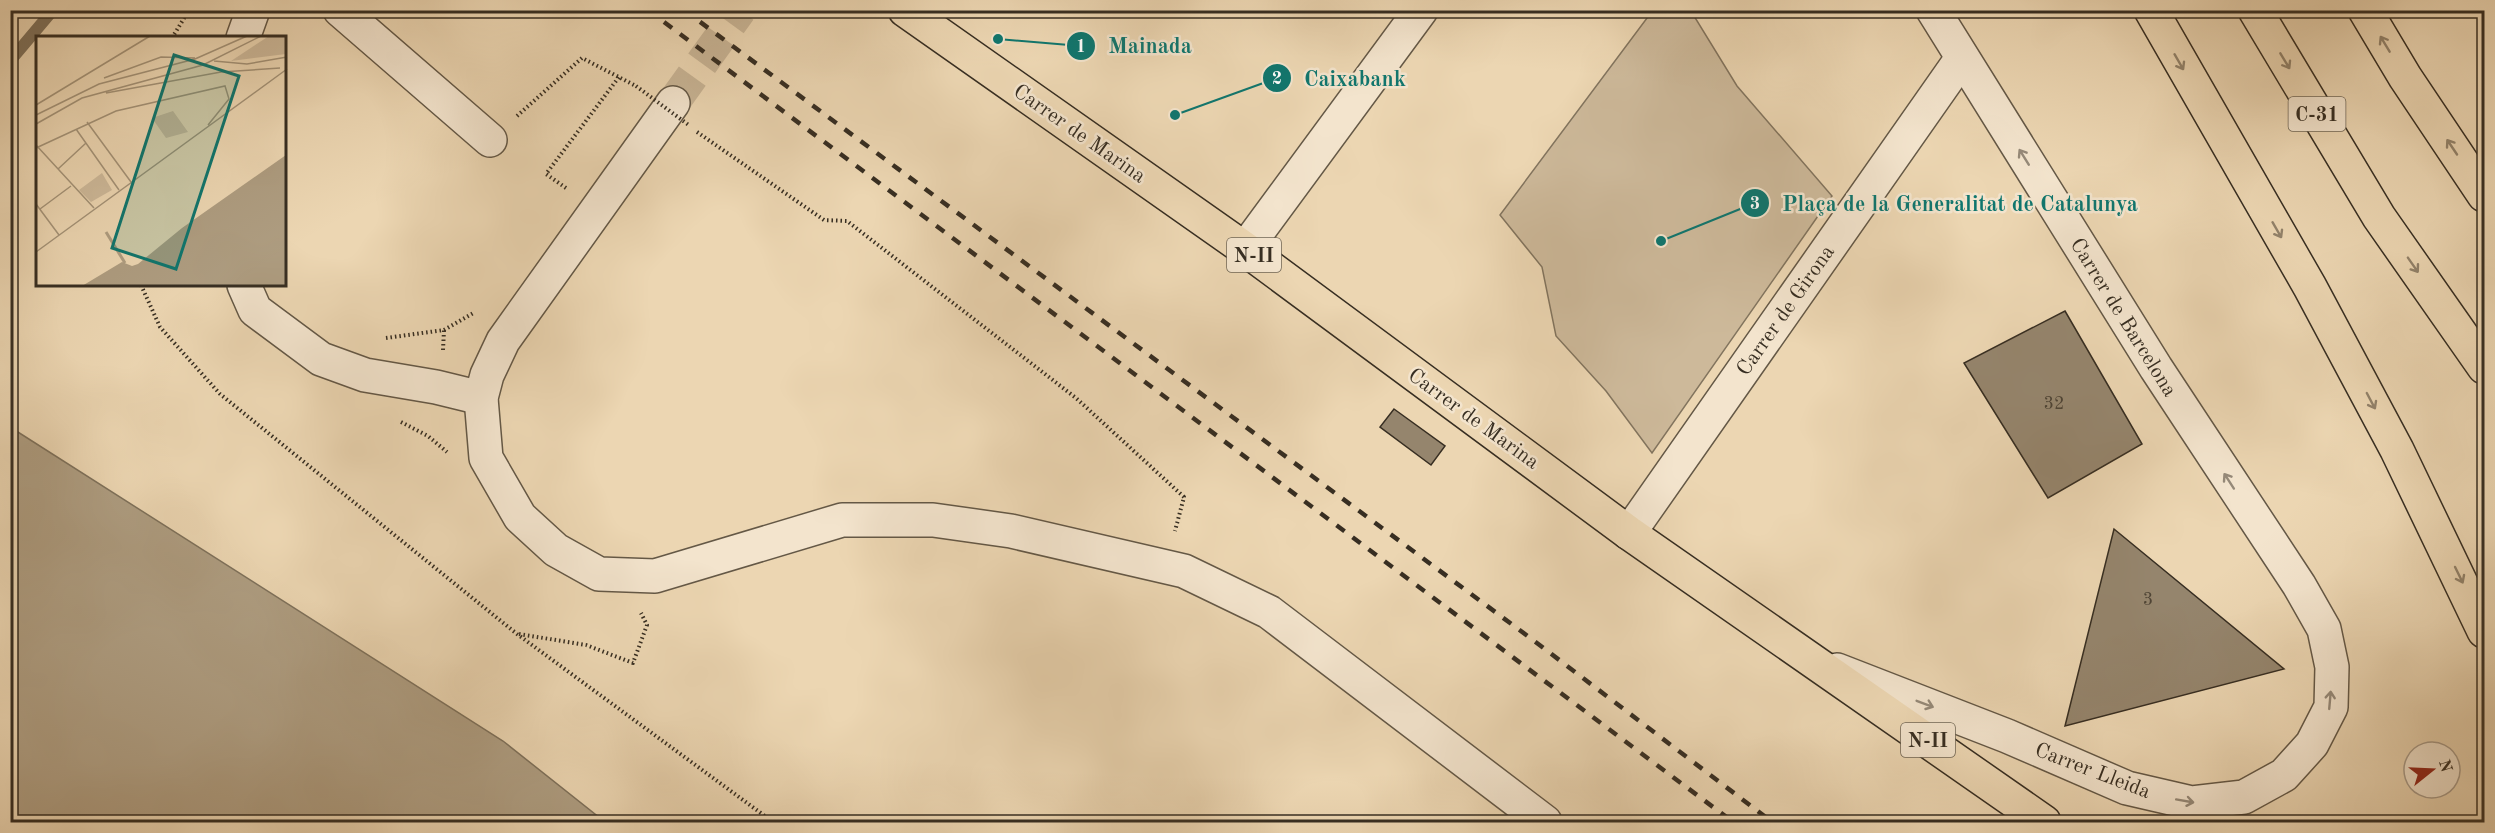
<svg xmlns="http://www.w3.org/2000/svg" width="2495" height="833" font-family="'Old Standard TT',serif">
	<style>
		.green { fill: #cdb99a; stroke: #82745e; stroke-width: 1.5 }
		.water { fill: #ae9d81; stroke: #7e715b; stroke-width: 1.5 }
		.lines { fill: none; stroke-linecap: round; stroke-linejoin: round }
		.stream { stroke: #7e715b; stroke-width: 12 }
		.building { fill: #95856d; stroke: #372e22; stroke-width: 1.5 }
		.minor-tunnel { stroke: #c8b495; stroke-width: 33; stroke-dasharray: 33 16; stroke-linecap: butt }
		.minor-casing { stroke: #645846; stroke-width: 36 }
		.major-casing { stroke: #372e22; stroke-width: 36 }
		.highway-casing { stroke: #372e22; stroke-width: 36 }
		.path { stroke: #372e22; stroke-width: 4; stroke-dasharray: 1.5 3; stroke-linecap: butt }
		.minor { stroke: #f3e4cd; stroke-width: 33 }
		.major { stroke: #ecd6b2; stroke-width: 33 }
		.highway { stroke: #ecd6b2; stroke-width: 33 }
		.rail { stroke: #372e22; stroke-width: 4.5; stroke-dasharray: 10 10; stroke-linecap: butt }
		.path-bridge { stroke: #372e22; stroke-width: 4; stroke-dasharray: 1.5 3; stroke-linecap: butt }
		.oneway { stroke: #92826a }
		.oneway2 { stroke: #958978 }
		.labels { text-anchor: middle; stroke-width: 5; stroke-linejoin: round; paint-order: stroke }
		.number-label { font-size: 18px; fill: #4e4435 }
		.shield { fill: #f3e4cd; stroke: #6f6555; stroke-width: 1.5 }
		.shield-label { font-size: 20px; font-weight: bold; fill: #372e22 }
		.street-label { font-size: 21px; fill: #372e22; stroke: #f3e4cd }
		.inset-river { fill: none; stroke: #ae9d81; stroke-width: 3 }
		.inset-road { fill: none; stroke: #a49378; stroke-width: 1.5 }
		.view { fill: #0f766e; fill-opacity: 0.15; stroke: #0f766e; stroke-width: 3 }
		.inset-edge { fill: none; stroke: #372e22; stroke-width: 3 }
		.leader { fill: none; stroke: #0f766e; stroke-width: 2 }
		.callout-dot { fill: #0f766e; stroke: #f3e4cd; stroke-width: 2 }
		.mark-label { font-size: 18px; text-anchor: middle; font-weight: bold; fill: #fff }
		.callout-label { font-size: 22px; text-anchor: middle; font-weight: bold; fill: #0f766e; stroke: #f3e4cd; stroke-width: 5; stroke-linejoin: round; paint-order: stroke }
	</style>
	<rect width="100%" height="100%" fill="#ecd6b2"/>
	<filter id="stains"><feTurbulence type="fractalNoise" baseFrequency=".00333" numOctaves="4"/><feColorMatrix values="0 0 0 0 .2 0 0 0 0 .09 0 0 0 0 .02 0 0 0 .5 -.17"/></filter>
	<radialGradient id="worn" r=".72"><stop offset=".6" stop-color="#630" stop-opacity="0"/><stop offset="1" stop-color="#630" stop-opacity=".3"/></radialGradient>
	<path class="green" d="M 1653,10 L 1691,11 L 1737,86 L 1832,196 L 1652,453 L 1606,391 L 1556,336 L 1542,267 L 1500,215 Z"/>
	<path class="water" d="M 10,427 L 503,741 L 605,822 L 11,822 Z"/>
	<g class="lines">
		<path class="stream" d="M 10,61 L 53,10"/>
	</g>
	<g class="building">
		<path d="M 2065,311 L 2142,444 L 2048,498 L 1964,363 Z"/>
		<path d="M 1394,409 L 1445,446 L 1431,465 L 1380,427 Z"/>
		<path d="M 2114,529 L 2284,669 L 2065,726 Z"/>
	</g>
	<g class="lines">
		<path class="minor-tunnel" d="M 673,103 L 740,10"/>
		<g class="minor-casing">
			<g id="minor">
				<path d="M 340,10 L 490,140"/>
				<path d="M 243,38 L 253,10"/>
				<path d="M 673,103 L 503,341 L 487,375 L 481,398 L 486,458 L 520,517 L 556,550 L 599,574 L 655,576 L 842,520 L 933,520 L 1011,531 L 1184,571 L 1269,612 L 1545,822"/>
				<path d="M 1245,249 L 1421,10"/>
				<path d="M 244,285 L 255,310 L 321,359 L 365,375 L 436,387 L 481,398"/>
				<path d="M 1629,533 L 1962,58"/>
				<path d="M 1837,670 L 2007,736 L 2127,788 L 2192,803 L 2244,797 L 2284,775 L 2312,744 L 2331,707 L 2332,667 L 2324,629 L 2299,585 L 2156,368 L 1933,10"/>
			</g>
		</g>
		<g class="major-casing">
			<path id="major" d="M 905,10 L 1245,249 L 1629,533 L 2044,822"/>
		</g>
		<g class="highway-casing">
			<g id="highway">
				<path d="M 2151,10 L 2310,287 L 2397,450 L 2484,631"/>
				<path d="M 2255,10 L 2379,217 L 2484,367"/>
				<path d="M 2365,10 L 2405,77 L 2484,195"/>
			</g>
		</g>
		<g class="path">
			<path d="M 172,38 L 189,10"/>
			<path d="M 517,116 L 582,58 L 636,86"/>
			<path d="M 697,132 L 824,220 L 847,221 L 1076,398 L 1184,497 L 1175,531"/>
			<path d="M 566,188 L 546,174 L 619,77"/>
			<path d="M 141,285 L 160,327 L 220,394 L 517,634 L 773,822"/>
			<path d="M 386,338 L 444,330 L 475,312"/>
			<path d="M 443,350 L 444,330"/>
			<path d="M 401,422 L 428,436 L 447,452"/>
			<path d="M 519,634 L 586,645 L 633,663 L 647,625 L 641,613"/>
		</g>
		<use href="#minor" class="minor"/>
		<use href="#major" class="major"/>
		<use href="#highway" class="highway"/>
		<g class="rail">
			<path d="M 648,10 L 1733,822"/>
			<path d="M 684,10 L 1533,640 L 1772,822"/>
		</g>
		<path class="path-bridge" d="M 636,86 L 690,126"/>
	</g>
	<defs><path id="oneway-shaft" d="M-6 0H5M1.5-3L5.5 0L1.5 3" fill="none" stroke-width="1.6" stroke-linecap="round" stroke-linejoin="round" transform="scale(1.5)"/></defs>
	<g class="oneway">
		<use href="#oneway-shaft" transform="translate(2385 44) rotate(-121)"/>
		<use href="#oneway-shaft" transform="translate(2285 61) rotate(59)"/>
		<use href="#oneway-shaft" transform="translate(2179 62) rotate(60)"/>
		<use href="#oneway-shaft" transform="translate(2452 147) rotate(-124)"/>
		<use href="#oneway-shaft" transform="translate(2277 230) rotate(60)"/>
		<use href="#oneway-shaft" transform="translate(2413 265) rotate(55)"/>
		<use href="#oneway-shaft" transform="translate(2371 401) rotate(62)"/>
		<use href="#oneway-shaft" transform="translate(2459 575) rotate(64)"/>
	</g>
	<g class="oneway2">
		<use href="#oneway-shaft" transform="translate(2024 157) rotate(-122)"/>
		<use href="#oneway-shaft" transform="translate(2229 481) rotate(-123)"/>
		<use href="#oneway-shaft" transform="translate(2330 700) rotate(-85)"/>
		<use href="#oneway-shaft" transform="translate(1925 704) rotate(21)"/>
		<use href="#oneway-shaft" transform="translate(2185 801) rotate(10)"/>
	</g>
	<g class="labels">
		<g class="number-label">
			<text x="2054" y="409">32</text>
			<text x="2148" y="605">3</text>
		</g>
		<g class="shield">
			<rect x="2288.5" y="97" width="57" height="34" rx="4.5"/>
			<rect x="1227" y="238" width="54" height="34" rx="4.5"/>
			<rect x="1901" y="723" width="54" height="34" rx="4.5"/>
		</g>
		<g class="shield-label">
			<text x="2317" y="121">C-31</text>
			<text x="1254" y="262">N-II</text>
			<text x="1928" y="747">N-II</text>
		</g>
		<g class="street-label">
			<text transform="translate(1080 133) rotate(35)" y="7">Carrer de Marina</text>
			<text transform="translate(1785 310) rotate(-55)" y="7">Carrer de Girona</text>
			<text transform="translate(2124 317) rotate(58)" y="7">Carrer de Barcelona</text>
			<text transform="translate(1474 418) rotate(36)" y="7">Carrer de Marina</text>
			<text transform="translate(2093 770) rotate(21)" y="7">Carrer Lleida</text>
		</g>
	</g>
	<g transform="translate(36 36)">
		<rect width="250" height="250" fill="#ecd6b2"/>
		<path d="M 233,0 L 250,0 L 250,18 L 195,25 ZM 137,75 L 152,96 L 130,102 L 116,82 ZM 66,137 L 76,154 L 55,166 L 43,154 Z" fill="#cdb99a"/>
		<path d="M 250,119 L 250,250 L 46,250 L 86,226 L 96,230 L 102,228 L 146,192 Z" fill="#ae9d81"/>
		<path class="inset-river" d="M 70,196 L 89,227"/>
		<path class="inset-road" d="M 178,25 L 211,28 L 251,21M 68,42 L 125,21 L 159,22M 70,57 L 185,36 L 244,32M 0,69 L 114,0M 0,79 L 63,48 L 159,23 L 211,0M 51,86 L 95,146M 0,88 L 46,62 L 167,29 L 225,0M 40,93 L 83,154M 0,109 L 58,172M 0,112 L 80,75 L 189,50 L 193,63 L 172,89M 22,133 L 50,107M 0,168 L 23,199M 4,173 L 35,150M 0,216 L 251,33"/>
		<path class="view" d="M 138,19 L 203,40 L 140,233 L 76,212 Z"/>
		<rect width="250" height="250" class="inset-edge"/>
	</g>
	<path class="leader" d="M998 39L1081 46M1175 115L1277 78M1661 241L1755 203"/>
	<g class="callout-dot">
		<circle cx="998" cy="39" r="6"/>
		<circle cx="1175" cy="115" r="6"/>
		<circle cx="1661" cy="241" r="6"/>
		<circle cx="1081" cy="46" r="15"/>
		<circle cx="1277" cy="78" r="15"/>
		<circle cx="1755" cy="203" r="15"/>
	</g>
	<g class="mark-label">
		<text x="1081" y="52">1</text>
		<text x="1277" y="84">2</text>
		<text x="1755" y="209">3</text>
	</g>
	<g class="callout-label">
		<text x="1150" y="53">Mainada</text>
		<text x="1355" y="86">Caixabank</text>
		<text x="1960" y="211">Plaça de la Generalitat de Catalunya</text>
	</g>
	<rect width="2495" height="833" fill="none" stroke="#ecd6b2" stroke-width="36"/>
	<rect x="12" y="12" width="2471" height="809" fill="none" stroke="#372e22" stroke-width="3"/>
	<rect x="18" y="18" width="2459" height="797" fill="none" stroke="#372e22" stroke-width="1.5"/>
	<g transform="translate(2432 770) rotate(72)"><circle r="28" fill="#f3e4cd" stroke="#a89b89" stroke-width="1.5"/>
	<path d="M0-4.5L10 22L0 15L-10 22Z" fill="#8f2418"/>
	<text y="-9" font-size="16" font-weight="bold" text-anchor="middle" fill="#372e22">N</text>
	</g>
	<rect width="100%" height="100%" filter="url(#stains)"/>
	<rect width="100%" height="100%" fill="url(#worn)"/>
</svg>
